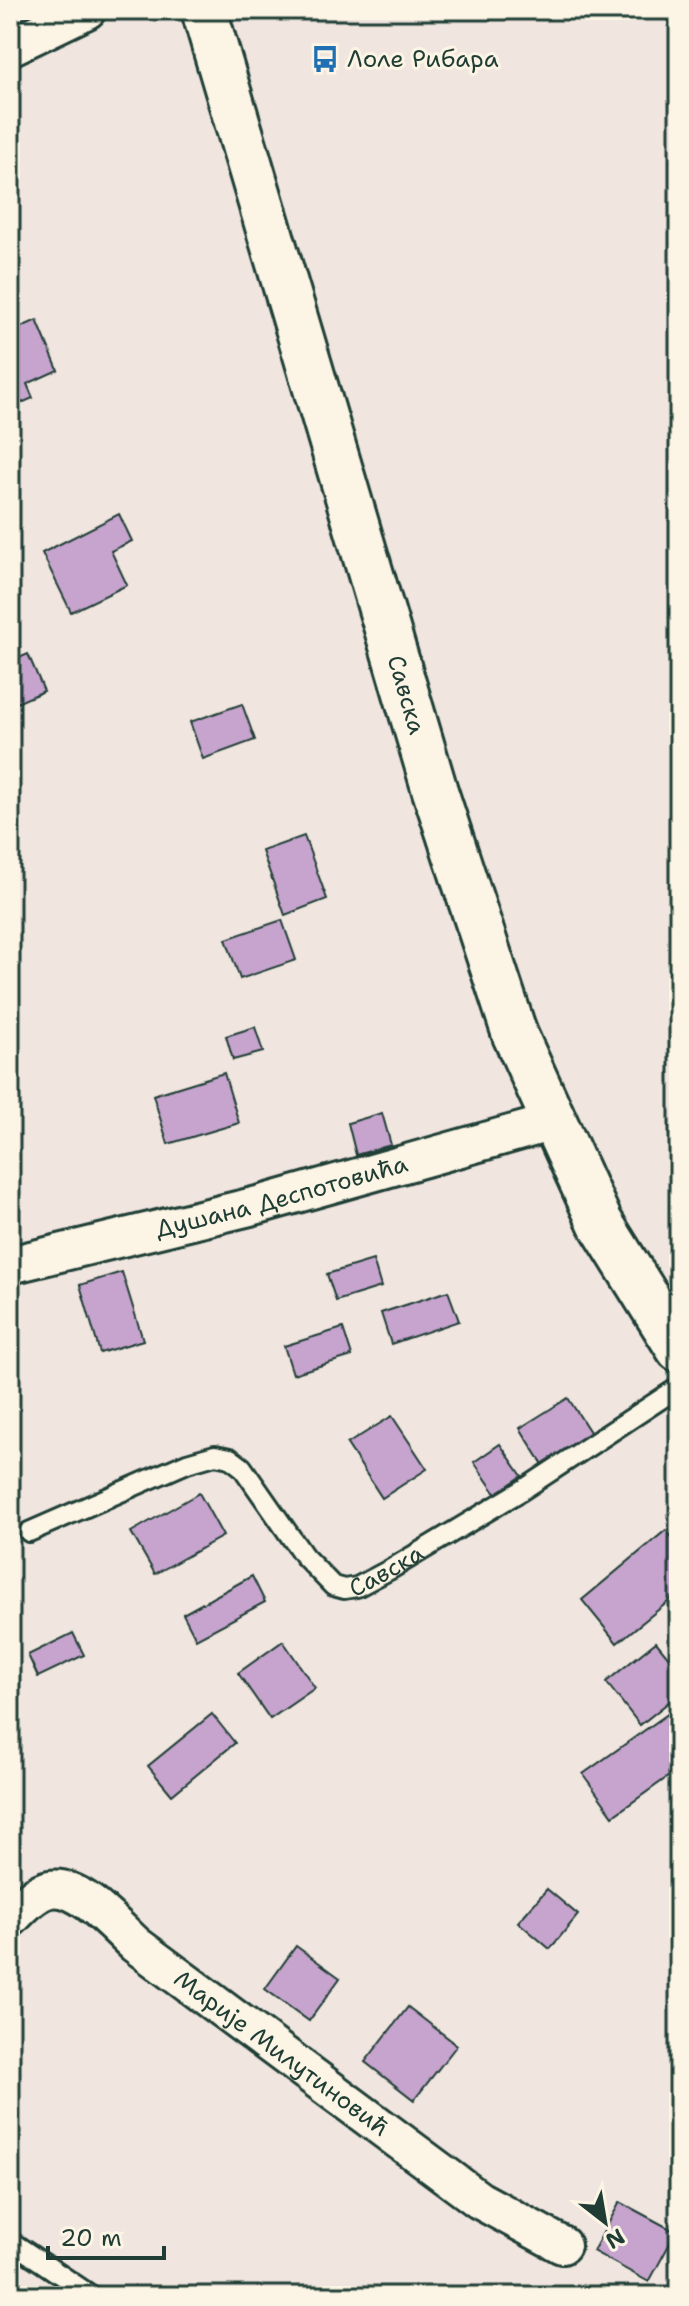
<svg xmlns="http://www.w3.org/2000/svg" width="689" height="2306" font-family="'Shantell Sans',sans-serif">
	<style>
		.building { fill: #c7a4ce; stroke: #1f3d34; stroke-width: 2 }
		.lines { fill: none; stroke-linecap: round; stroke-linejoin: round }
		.lane-casing { stroke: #1f3d34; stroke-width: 24 }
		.street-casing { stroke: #1f3d34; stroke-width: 42 }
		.secondary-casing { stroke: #1f3d34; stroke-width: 50 }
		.lane { stroke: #fcf5e5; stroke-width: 18 }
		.street { stroke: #fcf5e5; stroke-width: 36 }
		.secondary { stroke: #fcf5e5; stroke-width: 44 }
		.labels { text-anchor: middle; stroke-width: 6; stroke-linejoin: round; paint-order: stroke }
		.poi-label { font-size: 24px; fill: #1f3d34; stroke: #fcf5e5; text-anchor: start }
		.street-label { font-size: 24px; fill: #1f3d34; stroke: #fcf5e5 }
	</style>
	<rect width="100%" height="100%" fill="#f1e5e0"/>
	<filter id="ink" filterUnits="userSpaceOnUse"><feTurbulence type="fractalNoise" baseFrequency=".0125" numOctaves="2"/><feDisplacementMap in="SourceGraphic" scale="16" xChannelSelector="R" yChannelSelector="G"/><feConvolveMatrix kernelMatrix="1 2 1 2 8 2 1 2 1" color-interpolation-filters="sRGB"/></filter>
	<g filter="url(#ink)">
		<g class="building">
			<path d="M 37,320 L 58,370 L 27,384 L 33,398 L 10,408 L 10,332 Z"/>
			<path d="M 119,514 L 132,541 L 111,551 L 127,585 L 71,612 L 42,553 Z"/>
			<path d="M 28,654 L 44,691 L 10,706 L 10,662 Z"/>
			<path d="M 242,704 L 255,740 L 203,759 L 190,722 Z"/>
			<path d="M 304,836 L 327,899 L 285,915 L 262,851 Z"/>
			<path d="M 282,920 L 296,960 L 240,979 L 226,939 Z"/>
			<path d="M 255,1027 L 263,1052 L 233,1060 L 226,1036 Z"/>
			<path d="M 224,1073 L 239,1123 L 168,1144 L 153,1095 Z"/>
			<path d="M 382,1113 L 391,1145 L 356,1155 L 348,1123 Z"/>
			<path d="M 373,1260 L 381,1287 L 336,1301 L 327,1274 Z"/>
			<path d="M 122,1272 L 143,1340 L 100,1353 L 80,1285 Z"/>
			<path d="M 448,1291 L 459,1321 L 391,1344 L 381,1313 Z"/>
			<path d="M 343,1328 L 352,1356 L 293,1374 L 284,1346 Z"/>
			<path d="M 568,1398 L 592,1435 L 544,1466 L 520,1428 Z"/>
			<path d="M 392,1416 L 427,1469 L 382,1498 L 347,1444 Z"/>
			<path d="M 500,1444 L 522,1476 L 496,1494 L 474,1462 Z"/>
			<path d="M 199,1493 L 223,1536 L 155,1574 L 131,1532 Z"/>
			<path d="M 666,1530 L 679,1546 L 679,1593 L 617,1643 L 582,1600 Z"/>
			<path d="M 252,1576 L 265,1602 L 196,1639 L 183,1614 Z"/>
			<path d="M 73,1633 L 84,1655 L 38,1677 L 28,1655 Z"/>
			<path d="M 283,1641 L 315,1688 L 270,1719 L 238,1673 Z"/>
			<path d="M 656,1642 L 679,1670 L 679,1694 L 640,1725 L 606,1682 Z"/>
			<path d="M 679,1706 L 679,1769 L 613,1816 L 583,1774 Z"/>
			<path d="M 212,1714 L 235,1743 L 172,1795 L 148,1766 Z"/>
			<path d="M 547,1889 L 578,1915 L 550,1949 L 518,1922 Z"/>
			<path d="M 296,1946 L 340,1978 L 309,2021 L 265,1989 Z"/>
			<path d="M 408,2007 L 457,2045 L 414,2100 L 365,2062 Z"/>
			<path d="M 620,2202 L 676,2232 L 649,2282 L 593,2251 Z"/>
		</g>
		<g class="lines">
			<g class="lane-casing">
				<g id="lane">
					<path id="s1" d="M 29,1532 L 187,1463 L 215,1455 L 230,1458 L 242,1467 L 304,1556 L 333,1586 L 344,1589 L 357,1587 L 391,1569 L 521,1491 L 679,1387"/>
					<path d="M 10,2241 L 92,2296"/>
				</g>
			</g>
			<g class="street-casing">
				<g id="street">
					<path d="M 10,47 L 87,10"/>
					<path id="s2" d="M 10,1265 L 258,1205 L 553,1122"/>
					<path id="s3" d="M 10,1919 C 21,1908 34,1892 50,1889 C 79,1883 116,1927 136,1945 L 479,2200 L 562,2245"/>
				</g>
			</g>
			<g class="secondary-casing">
				<g id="secondary">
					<path id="s4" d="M 204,10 L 435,791 L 515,1035 L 600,1222 L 679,1349"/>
				</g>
			</g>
			<use href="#lane" class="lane"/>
			<use href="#street" class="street"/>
			<use href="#secondary" class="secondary"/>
		</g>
	</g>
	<defs>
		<g id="bus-bare" transform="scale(2.16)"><path d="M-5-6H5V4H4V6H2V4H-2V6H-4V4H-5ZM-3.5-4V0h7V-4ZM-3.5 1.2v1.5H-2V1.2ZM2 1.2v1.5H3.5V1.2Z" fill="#1f6fb2" stroke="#fcf5e5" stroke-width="2.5" paint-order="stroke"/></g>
	</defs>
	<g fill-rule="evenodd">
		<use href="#bus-bare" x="325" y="59"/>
	</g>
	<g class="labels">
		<g class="poi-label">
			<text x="347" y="67">Лоле Рибара</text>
		</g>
		<g class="street-label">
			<text dy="8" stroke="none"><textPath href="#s4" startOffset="714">Савска</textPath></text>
			<text dy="8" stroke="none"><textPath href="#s2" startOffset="280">Душана Деспотовића</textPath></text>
			<text dy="8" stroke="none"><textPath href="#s1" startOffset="440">Савска</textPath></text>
			<text dy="8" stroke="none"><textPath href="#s3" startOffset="338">Марије Милутиновић</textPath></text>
		</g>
	</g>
	<rect width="689" height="2306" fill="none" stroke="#fcf5e5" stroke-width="40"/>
	<rect x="20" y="20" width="649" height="2266" fill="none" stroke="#1f3d34" stroke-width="3" filter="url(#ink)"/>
	<g transform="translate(605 2222) rotate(149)" stroke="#fcf5e5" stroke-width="6" paint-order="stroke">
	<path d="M0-6L14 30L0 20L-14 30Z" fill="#1f3d34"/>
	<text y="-12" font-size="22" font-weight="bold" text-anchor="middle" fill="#1f3d34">N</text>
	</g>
	<path d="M48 2246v12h116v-12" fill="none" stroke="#1f3d34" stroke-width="4"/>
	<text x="60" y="2246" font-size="24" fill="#1f3d34" stroke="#fcf5e5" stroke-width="6" paint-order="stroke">20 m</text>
</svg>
